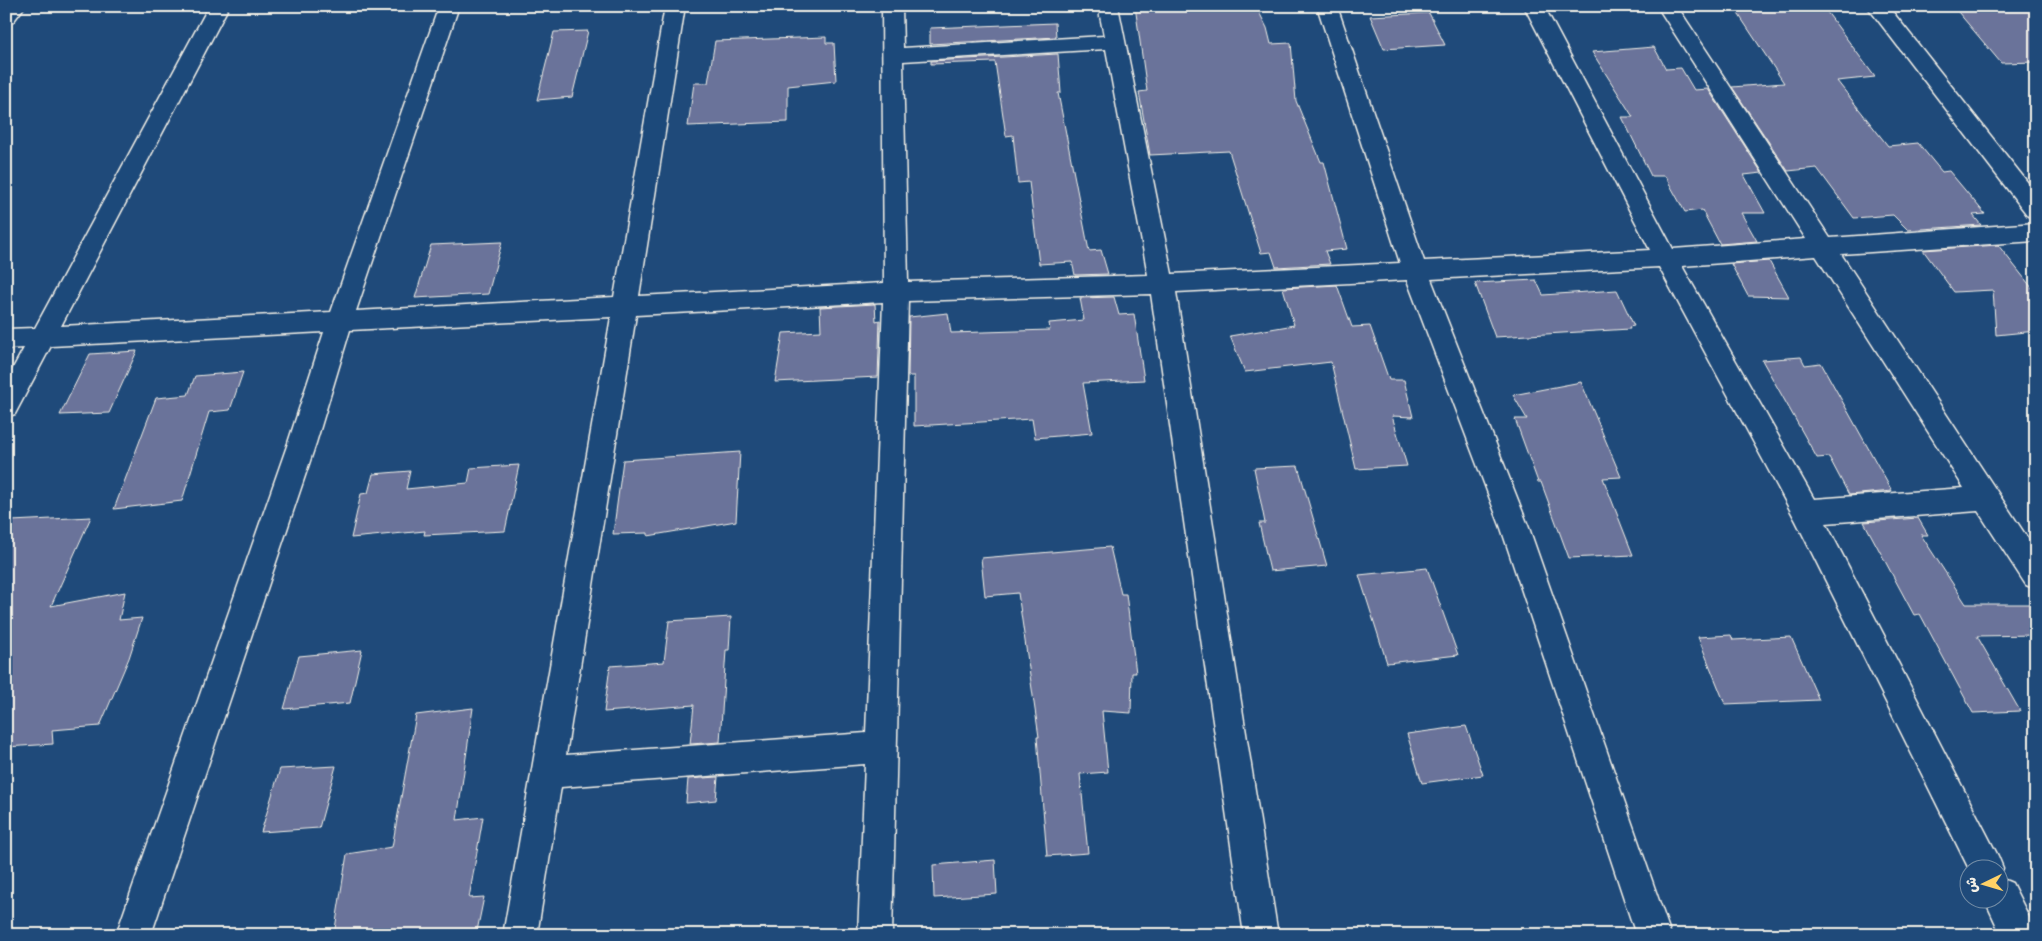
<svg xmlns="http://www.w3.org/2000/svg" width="2042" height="941" font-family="Itim,'Playpen Sans Arabic',sans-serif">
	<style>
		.building { fill: #6b739a; stroke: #f4f1e8 }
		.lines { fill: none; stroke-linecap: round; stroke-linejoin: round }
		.minor-casing { stroke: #f4f1e8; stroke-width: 3 }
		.minor { fill: #1f4a7a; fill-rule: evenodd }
	</style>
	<rect width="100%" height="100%" fill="#1f4a7a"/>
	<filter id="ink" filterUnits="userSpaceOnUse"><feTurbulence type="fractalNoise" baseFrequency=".02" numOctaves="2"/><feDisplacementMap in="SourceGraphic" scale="10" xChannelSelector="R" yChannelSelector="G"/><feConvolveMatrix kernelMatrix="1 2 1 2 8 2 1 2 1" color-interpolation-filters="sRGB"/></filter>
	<g filter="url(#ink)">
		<g class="building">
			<path d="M 1135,6 L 1256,6 L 1267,28 L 1271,44 L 1291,43 L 1296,101 L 1321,162 L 1324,162 L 1347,249 L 1325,251 L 1330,264 L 1276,267 L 1271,252 L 1261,253 L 1229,151 L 1150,155 L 1139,92 L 1147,91 Z"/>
			<path d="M 1733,6 L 1824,8 L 1875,77 L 1837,81 L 1888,146 L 1918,143 L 1942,172 L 1949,171 L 1985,214 L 1973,215 L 1981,225 L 1908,230 L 1893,215 L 1854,218 L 1817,168 L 1788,171 L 1732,87 L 1784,83 Z"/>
			<path d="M 1953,6 L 2036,6 L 2036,62 L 2001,63 Z"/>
			<path d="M 1429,13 L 1445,45 L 1384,49 L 1370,16 Z"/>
			<path d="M 1055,23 L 1056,37 L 930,44 L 930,28 Z"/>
			<path d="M 588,31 L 572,97 L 537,100 L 554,32 Z"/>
			<path d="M 826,37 L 826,43 L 834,43 L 836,81 L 788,86 L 788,122 L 688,126 L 694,83 L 708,83 L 715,41 Z"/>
			<path d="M 1654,47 L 1666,69 L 1681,68 L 1694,90 L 1708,89 L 1762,173 L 1744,175 L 1765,213 L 1741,213 L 1757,241 L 1720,244 L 1702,210 L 1685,212 L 1665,176 L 1651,176 L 1622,117 L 1633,117 L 1592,52 Z"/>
			<path d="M 1058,54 L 1061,93 L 1058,93 L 1089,251 L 1101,250 L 1108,274 L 1075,275 L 1072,262 L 1039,264 L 1029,182 L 1018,183 L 1013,135 L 1006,136 L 995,62 L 931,64 L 931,61 Z"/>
			<path d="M 502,242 L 488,294 L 415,298 L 431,245 Z"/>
			<path d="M 1998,245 L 2036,293 L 2036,331 L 1996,335 L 1993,290 L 1954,292 L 1923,250 Z"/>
			<path d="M 1769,261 L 1789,297 L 1748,296 L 1731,264 Z"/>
			<path d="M 1536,280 L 1543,295 L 1617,290 L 1634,326 L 1629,327 L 1630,329 L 1495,337 L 1475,283 Z"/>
			<path d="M 1337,285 L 1352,327 L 1370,326 L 1389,380 L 1404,380 L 1413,417 L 1392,416 L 1407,466 L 1356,469 L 1331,362 L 1245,372 L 1230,336 L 1294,325 L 1283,288 Z"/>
			<path d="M 1114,297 L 1119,315 L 1134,314 L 1144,380 L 1083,383 L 1092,433 L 1035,438 L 1032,419 L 914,426 L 914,376 L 908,376 L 909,317 L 948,313 L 951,333 L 1050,330 L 1049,323 L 1084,320 L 1080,298 Z"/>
			<path d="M 875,304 L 876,321 L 880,320 L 878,377 L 775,382 L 783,333 L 821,331 L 820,307 Z"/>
			<path d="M 137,351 L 109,413 L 60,415 L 90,354 Z"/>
			<path d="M 1801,357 L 1805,365 L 1821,363 L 1892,491 L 1849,495 L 1829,457 L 1817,458 L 1762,360 Z"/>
			<path d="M 243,372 L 230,410 L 209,412 L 182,501 L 114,509 L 156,398 L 188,395 L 195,376 Z"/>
			<path d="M 1581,382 L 1621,477 L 1603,478 L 1633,555 L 1569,558 L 1541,482 L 1538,482 L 1515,419 L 1527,419 L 1513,395 Z"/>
			<path d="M 740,452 L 736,521 L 648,536 L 648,533 L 613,534 L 623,460 Z"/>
			<path d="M 519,465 L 505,531 L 424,535 L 425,531 L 351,538 L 361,494 L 368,493 L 373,474 L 410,471 L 406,489 L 468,483 L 471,468 Z"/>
			<path d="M 1298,466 L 1327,566 L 1270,571 L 1259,523 L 1265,523 L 1254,468 Z"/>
			<path d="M 91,517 L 51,606 L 125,592 L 119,620 L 142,618 L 129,658 L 100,726 L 52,730 L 53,744 L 6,747 L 6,532 L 12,521 Z"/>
			<path d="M 1918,518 L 1928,535 L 1921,535 L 1966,604 L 2036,604 L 2036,635 L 1977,636 L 2020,711 L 1973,713 L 1920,614 L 1914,615 L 1864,522 Z"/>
			<path d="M 1110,547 L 1121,594 L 1126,594 L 1136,673 L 1132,673 L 1131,713 L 1102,711 L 1108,772 L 1080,774 L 1088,853 L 1047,856 L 1037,737 L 1039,737 L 1018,593 L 985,596 L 981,558 Z"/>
			<path d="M 1427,568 L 1458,655 L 1387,663 L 1359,575 Z"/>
			<path d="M 731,617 L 729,650 L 726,650 L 720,742 L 690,744 L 694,705 L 604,712 L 610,666 L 664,662 L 669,621 Z"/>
			<path d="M 1731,635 L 1733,640 L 1791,637 L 1819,700 L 1725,704 L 1698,637 Z"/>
			<path d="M 362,650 L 350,703 L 284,709 L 299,656 Z"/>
			<path d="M 473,708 L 457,820 L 483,817 L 469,898 L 484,897 L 477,931 L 401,935 L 334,935 L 347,854 L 392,847 L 416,715 Z"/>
			<path d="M 1466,726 L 1483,775 L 1422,783 L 1407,734 Z"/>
			<path d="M 336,766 L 319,828 L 261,832 L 280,769 Z"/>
			<path d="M 718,777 L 716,800 L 686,803 L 688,779 Z"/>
			<path d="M 995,860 L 997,894 L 934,898 L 933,865 Z"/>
		</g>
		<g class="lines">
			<g class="minor-casing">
				<g id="minor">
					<path d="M 6,6 L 25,6 L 13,22 L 6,24 Z"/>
					<path d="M 209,6 L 229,6 L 61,326 L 331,312 L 439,6 L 459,6 L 356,311 L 614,297 L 665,6 L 685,6 L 639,296 L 884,283 L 882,6 L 902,6 L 903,48 L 1104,36 L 1098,6 L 1118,6 L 1172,274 L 1400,263 L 1317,6 L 1337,6 L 1424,261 L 1650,250 L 1524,6 L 1544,6 L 1673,249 L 1806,239 L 1657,6 L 1677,6 L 1830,238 L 2036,223 L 2036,241 L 1841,254 L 2036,551 L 2036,589 L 2026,585 L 1978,511 L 1826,523 L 1998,856 L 2003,868 L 2000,876 L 2000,868 L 1970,868 L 1970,871 L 1796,521 L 1659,267 L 1431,279 L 1529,528 L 1671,935 L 1636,935 L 1501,528 L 1407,280 L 1176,292 L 1278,935 L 1244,935 L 1151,294 L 908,301 L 892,935 L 858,935 L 865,764 L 561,787 L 537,935 L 503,935 L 611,317 L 350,330 L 316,443 L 151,935 L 116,935 L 288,443 L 324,332 L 51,346 L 15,414 L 6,417 L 6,381 L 24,348 L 6,349 L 6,329 L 35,328 ZM 1106,49 L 1148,275 L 908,282 L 903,61 ZM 1816,256 L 1964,488 L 1814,499 L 1682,266 ZM 883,302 L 866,733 L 566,755 L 636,315 Z"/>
					<path d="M 1867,6 L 1888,6 L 2036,193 L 2036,218 L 2028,216 Z"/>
					<path d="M 2000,878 L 2012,883 L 2032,923 L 2036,935 L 2001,935 L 1984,898 L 2000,898 Z"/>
				</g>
			</g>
			<use href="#minor" class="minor"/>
		</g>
	</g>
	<rect width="2042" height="941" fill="none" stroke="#1f4a7a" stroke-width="25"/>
	<rect x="12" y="12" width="2017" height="916" fill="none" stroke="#f4f1e8" stroke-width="2" filter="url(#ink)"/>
	<g transform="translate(1984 884) rotate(265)"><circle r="24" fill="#1f4a7a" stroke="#748da6"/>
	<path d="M0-4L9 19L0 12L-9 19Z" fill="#ffd166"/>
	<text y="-8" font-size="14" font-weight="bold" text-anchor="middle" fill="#f4f1e8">ش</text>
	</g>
</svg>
